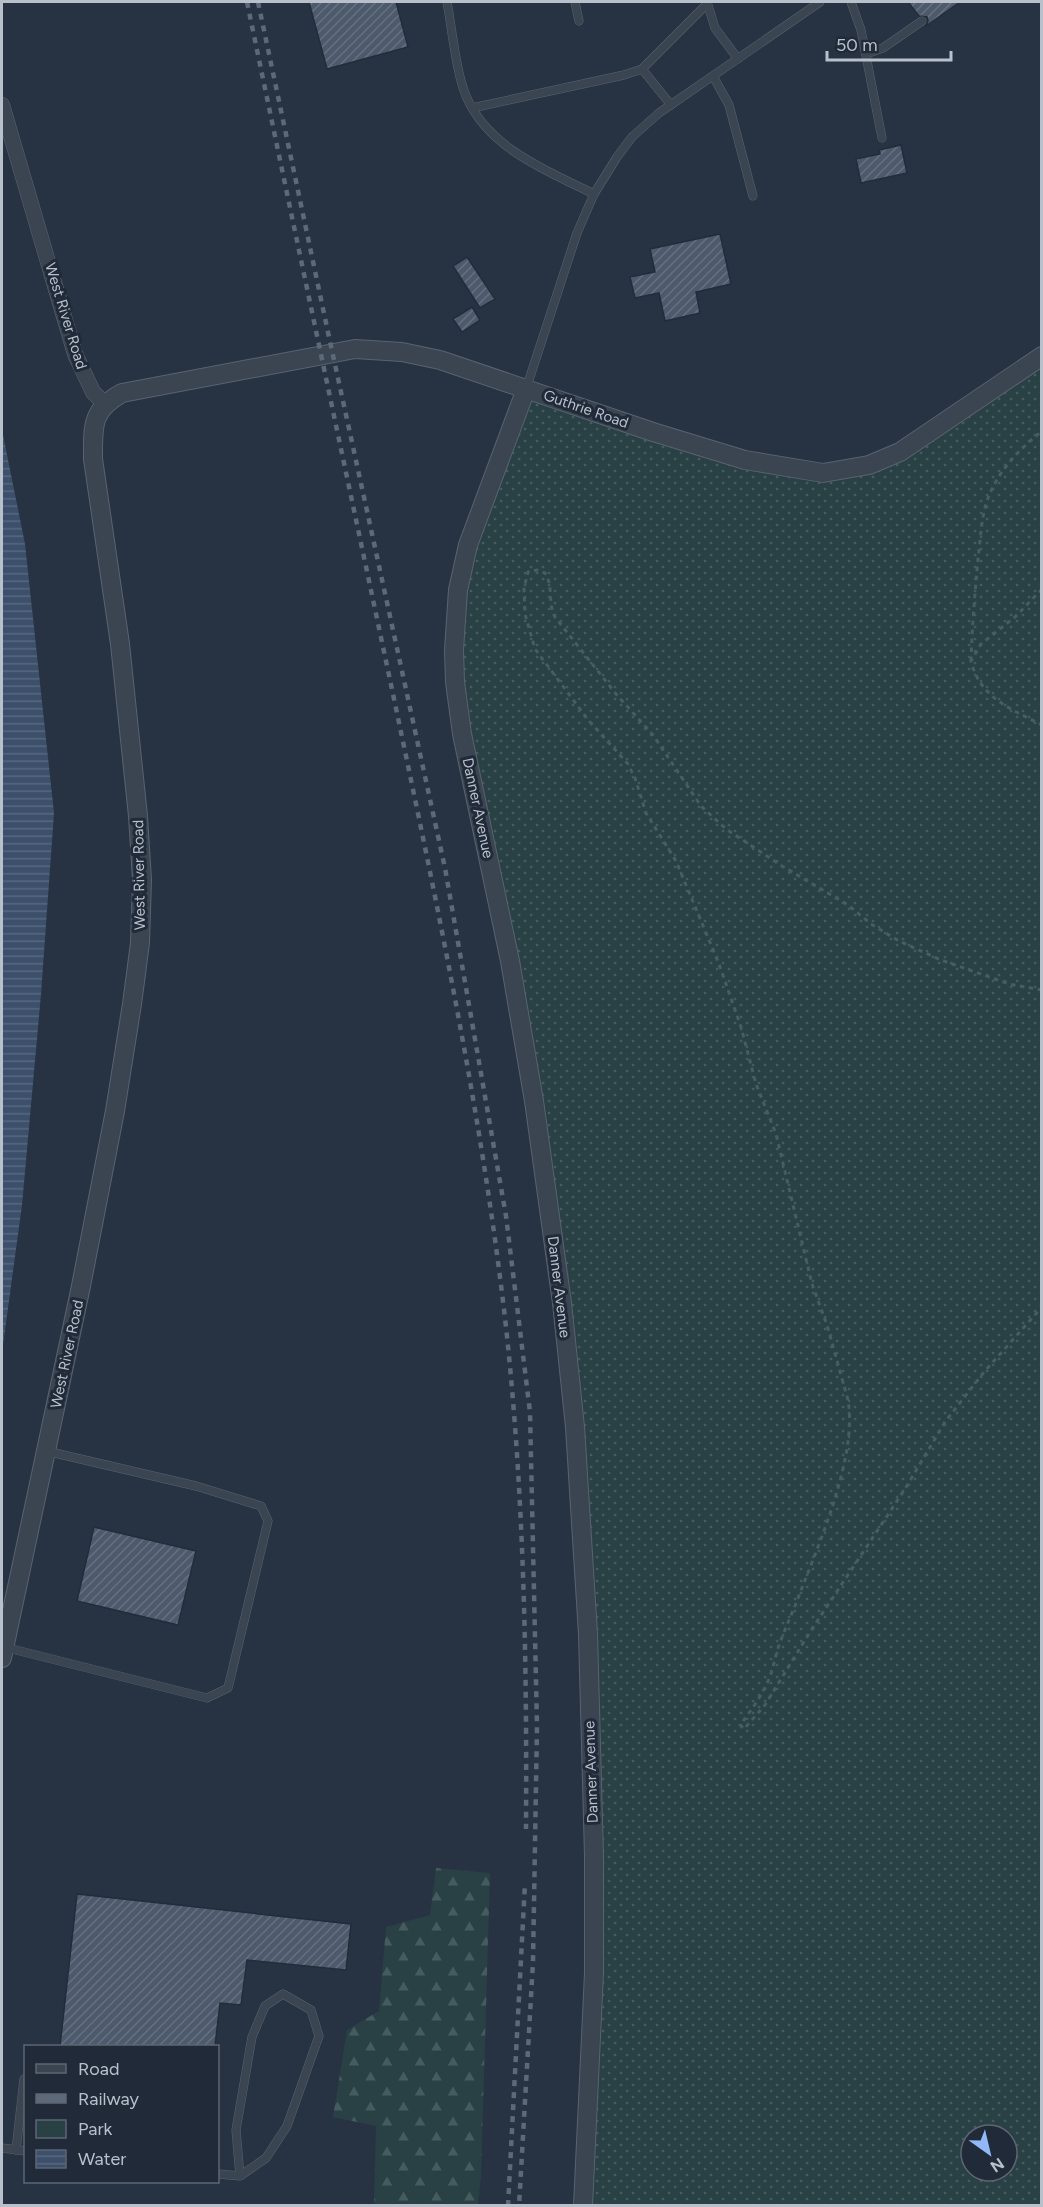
<svg xmlns="http://www.w3.org/2000/svg" width="1043" height="2207" font-family="Figtree,sans-serif">
	<style>
		.green { fill: url(#green-dots); fill-rule: evenodd }
		.forest { fill: url(#forest-firs) }
		.water { fill: url(#water-rules) }
		.building { fill: url(#building-hatch); stroke: #222c3a; stroke-width: 1.5 }
		.lines { fill: none; stroke-linecap: round; stroke-linejoin: round }
		.service-casing { stroke: #596370; stroke-width: 9 }
		.minor-casing { stroke: #596370; stroke-width: 16 }
		.tertiary-casing { stroke: #596370; stroke-width: 20 }
		.path { stroke: #475d60; stroke-width: 3; stroke-dasharray: 4.5 4.5; stroke-linecap: butt }
		.service { stroke: #3b4552; stroke-width: 8 }
		.minor { stroke: #3b4552; stroke-width: 15 }
		.tertiary { stroke: #3b4552; stroke-width: 18 }
		.rail { stroke: #5d6979; stroke-width: 4.5; stroke-dasharray: 6 6; stroke-linecap: butt }
		.labels { text-anchor: middle; stroke-width: 6; stroke-linejoin: round; paint-order: stroke }
		.street-label { font-size: 15px; fill: #b8c0cc; stroke: #202a38 }
	</style>
	<defs>
		<pattern id="green-dots" width="8" height="8" patternUnits="userSpaceOnUse" patternTransform="scale(1.5)"><rect width="8" height="8" fill="#294144"/><path d="M2 2h.1M6 6h.1" fill="none" stroke="#465b5e" stroke-width="1.8" stroke-linecap="round"/></pattern>
		<pattern id="forest-firs" width="22" height="20" patternUnits="userSpaceOnUse" patternTransform="scale(1.5)"><rect width="22" height="20" fill="#294144"/><path d="M5 1l3.5 6h-7zM16 11l3.5 6h-7z" fill="#465b5e"/></pattern>
		<pattern id="water-rules" width="6" height="5" patternUnits="userSpaceOnUse" patternTransform="scale(1.5)"><rect width="6" height="5" fill="#3d506b"/><path d="M0 2.5h6" fill="none" stroke="#57677f"/></pattern>
		<pattern id="building-hatch" width="6" height="6" patternUnits="userSpaceOnUse" patternTransform="scale(1.5)"><rect width="6" height="6" fill="#4d5a6c"/><path d="M-1 1l2-2M0 6l6-6M5 7l2-2" fill="none" stroke="#657080"/></pattern>
	</defs>
	<rect width="100%" height="100%" fill="#273343"/>
	<path class="green" d="M 1041,356 L 1041,2205 L 583,2205 L 594,1856 L 562,1303 L 462,734 L 458,590 L 526,389 L 771,466 L 869,465 ZM 971,2135 L 1007,2135 L 1007,2171 L 971,2171 Z"/>
	<path class="forest" d="M 436,1868 L 490,1873 L 481,2175 L 478,2205 L 374,2205 L 376,2126 L 333,2117 L 347,2030 L 379,2011 L 386,1927 L 430,1915 Z"/>
	<path class="water" d="M 2,430 L 25,544 L 54,813 L 41,994 L 22,1205 L 2,1352 Z"/>
	<g class="building">
		<path d="M 309,2 L 396,2 L 408,47 L 327,69 Z"/>
		<path d="M 908,2 L 960,2 L 926,26 L 928,21 L 927,17 L 919,16 Z"/>
		<path d="M 901,145 L 907,173 L 861,183 L 856,159 L 880,154 L 879,150 Z"/>
		<path d="M 720,234 L 731,284 L 696,292 L 700,313 L 665,321 L 659,293 L 635,298 L 630,277 L 655,272 L 650,249 Z"/>
		<path d="M 467,257 L 495,299 L 480,308 L 453,266 Z"/>
		<path d="M 472,307 L 480,320 L 462,332 L 453,319 Z"/>
		<path d="M 94,1527 L 196,1551 L 178,1625 L 77,1601 Z"/>
		<path d="M 77,1894 L 351,1924 L 346,1970 L 247,1960 L 241,2005 L 220,2003 L 215,2046 L 60,2046 Z"/>
	</g>
	<g class="lines">
		<g class="service-casing">
			<g id="service">
				<path d="M 447,2 C 452,29 456,72 466,96 C 488,148 547,171 594,194"/>
				<path d="M 575,2 L 579,21"/>
				<path d="M 707,2 L 715,28 L 738,59"/>
				<path d="M 851,2 L 861,30 L 882,138"/>
				<path d="M 866,54 L 883,48 L 922,21"/>
				<path d="M 642,69 L 671,105"/>
				<path d="M 713,76 L 729,105 L 753,196"/>
				<path d="M 472,108 L 624,75 L 642,69 L 707,4"/>
				<path d="M 526,389 L 577,233 L 594,194 L 617,157 L 632,137 L 659,113 L 820,2"/>
				<path d="M 4,1647 L 207,1698 L 228,1688 L 268,1521 L 261,1506 L 196,1486 L 46,1451"/>
				<path d="M 2,2148 L 26,2151"/>
				<path d="M 16,2150 L 24,2079"/>
				<path d="M 218,2174 L 240,2176 L 266,2158 L 287,2126 L 319,2036 L 311,2010 L 283,1994 L 265,2006 L 252,2037 L 236,2130 L 240,2176"/>
			</g>
		</g>
		<g class="minor-casing">
			<path id="minor" d="M 2,105 L 75,354 L 93,392 L 105,404"/>
		</g>
		<g class="tertiary-casing">
			<g id="tertiary">
				<path d="M 526,389 L 468,545 L 458,590 L 454,650 L 455,682 L 462,734 L 510,961 L 534,1101 L 562,1303 L 575,1427 L 588,1634 L 594,1856 L 594,1973 L 583,2206"/>
				<path d="M 2,1658 L 81,1286 L 115,1111 L 132,1004 L 140,943 L 142,880 L 138,816 L 120,644 L 93,459 C 93,426 91,410 122,393 L 355,349 L 402,352 L 440,360 L 653,432 L 745,460 L 823,473 L 869,465 L 900,452 L 1042,356"/>
			</g>
		</g>
		<g class="path">
			<path d="M 1042,589 L 1015,617 L 981,644 L 971,661 C 980,698 1011,709 1042,725"/>
			<path d="M 971,661 C 972,627 975,593 978,559 C 981,536 981,512 991,491 C 1002,467 1021,448 1042,431"/>
			<path d="M 1042,990 L 1009,984 L 941,960 L 899,941 L 871,924 L 848,905 L 782,866 L 726,829 L 701,806 L 653,735 L 616,694 L 555,617 C 547,602 554,586 545,573 L 537,570 L 528,572 L 524,588 L 525,614 L 535,649 L 589,721 L 628,764 L 635,778 L 646,813 L 676,861 L 719,964 L 741,1027 L 756,1084 L 776,1134 L 812,1284 L 827,1325 L 848,1400 C 858,1459 816,1550 795,1606 C 789,1620 783,1634 778,1648 C 775,1658 773,1669 769,1679 C 762,1695 751,1711 740,1725 L 744,1729 L 765,1705 L 810,1632 L 905,1489 L 945,1422 L 984,1372 L 1042,1307"/>
		</g>
		<use href="#service" class="service"/>
		<use href="#minor" class="minor"/>
		<use href="#tertiary" class="tertiary"/>
		<g class="rail">
			<path d="M 247,2 C 295,233 344,463 393,694 C 437,904 482,1114 506,1327 C 524,1494 527,1662 526,1829"/>
			<path d="M 258,2 L 329,337 L 445,868 L 506,1216 L 530,1412 L 537,1726 L 533,1962 L 519,2206"/>
			<path d="M 508,2206 L 525,1883"/>
		</g>
	</g>
	<g class="labels">
		<g class="street-label">
			<text transform="translate(66 316) rotate(73)" y="5">West River Road</text>
			<text transform="translate(586 409) rotate(19)" y="5">Guthrie Road</text>
			<text transform="translate(478 808) rotate(78)" y="5">Danner Avenue</text>
			<text transform="translate(139 875) rotate(-91)" y="5">West River Road</text>
			<text transform="translate(559 1287) rotate(83)" y="5">Danner Avenue</text>
			<text transform="translate(67 1354) rotate(-78)" y="5">West River Road</text>
			<text transform="translate(591 1772) rotate(-92)" y="5">Danner Avenue</text>
		</g>
	</g>
	<rect width="1043" height="2207" fill="none" stroke="#b8c0cc" stroke-width="6"/>
	<rect x="24" y="2045" width="195" height="138" fill="#202a38" stroke="#5d6673" stroke-width="1.5"/>
	<rect x="36" y="2064" width="30" height="9" fill="#3b4552" stroke="#5d6673" stroke-width="1.5"/>
	<text x="78" y="2075" font-size="18" fill="#b8c0cc">Road</text>
	<rect x="36" y="2094" width="30" height="9" fill="#5d6979" stroke="#5d6673" stroke-width="1.5"/>
	<text x="78" y="2105" font-size="18" fill="#b8c0cc">Railway</text>
	<rect x="36" y="2120" width="30" height="18" fill="#294144" stroke="#5d6673" stroke-width="1.5"/>
	<text x="78" y="2135" font-size="18" fill="#b8c0cc">Park</text>
	<rect x="36" y="2150" width="30" height="18" fill="url(#water-rules)" stroke="#5d6673" stroke-width="1.5"/>
	<text x="78" y="2165" font-size="18" fill="#b8c0cc">Water</text>
	<g transform="translate(989 2153) rotate(146)"><circle r="28" fill="#202a38" stroke="#5d6673" stroke-width="1.5"/>
	<path d="M0-4.5L10 22L0 15L-10 22Z" fill="#91b9f8"/>
	<text y="-9" font-size="16" font-weight="bold" text-anchor="middle" fill="#b8c0cc">N</text>
	</g>
	<path d="M827 51v9h124v-9" fill="none" stroke="#b8c0cc" stroke-width="3"/>
	<text x="836" y="51" font-size="18" fill="#b8c0cc" stroke="#202a38" stroke-width="4.5" paint-order="stroke">50 m</text>
</svg>
